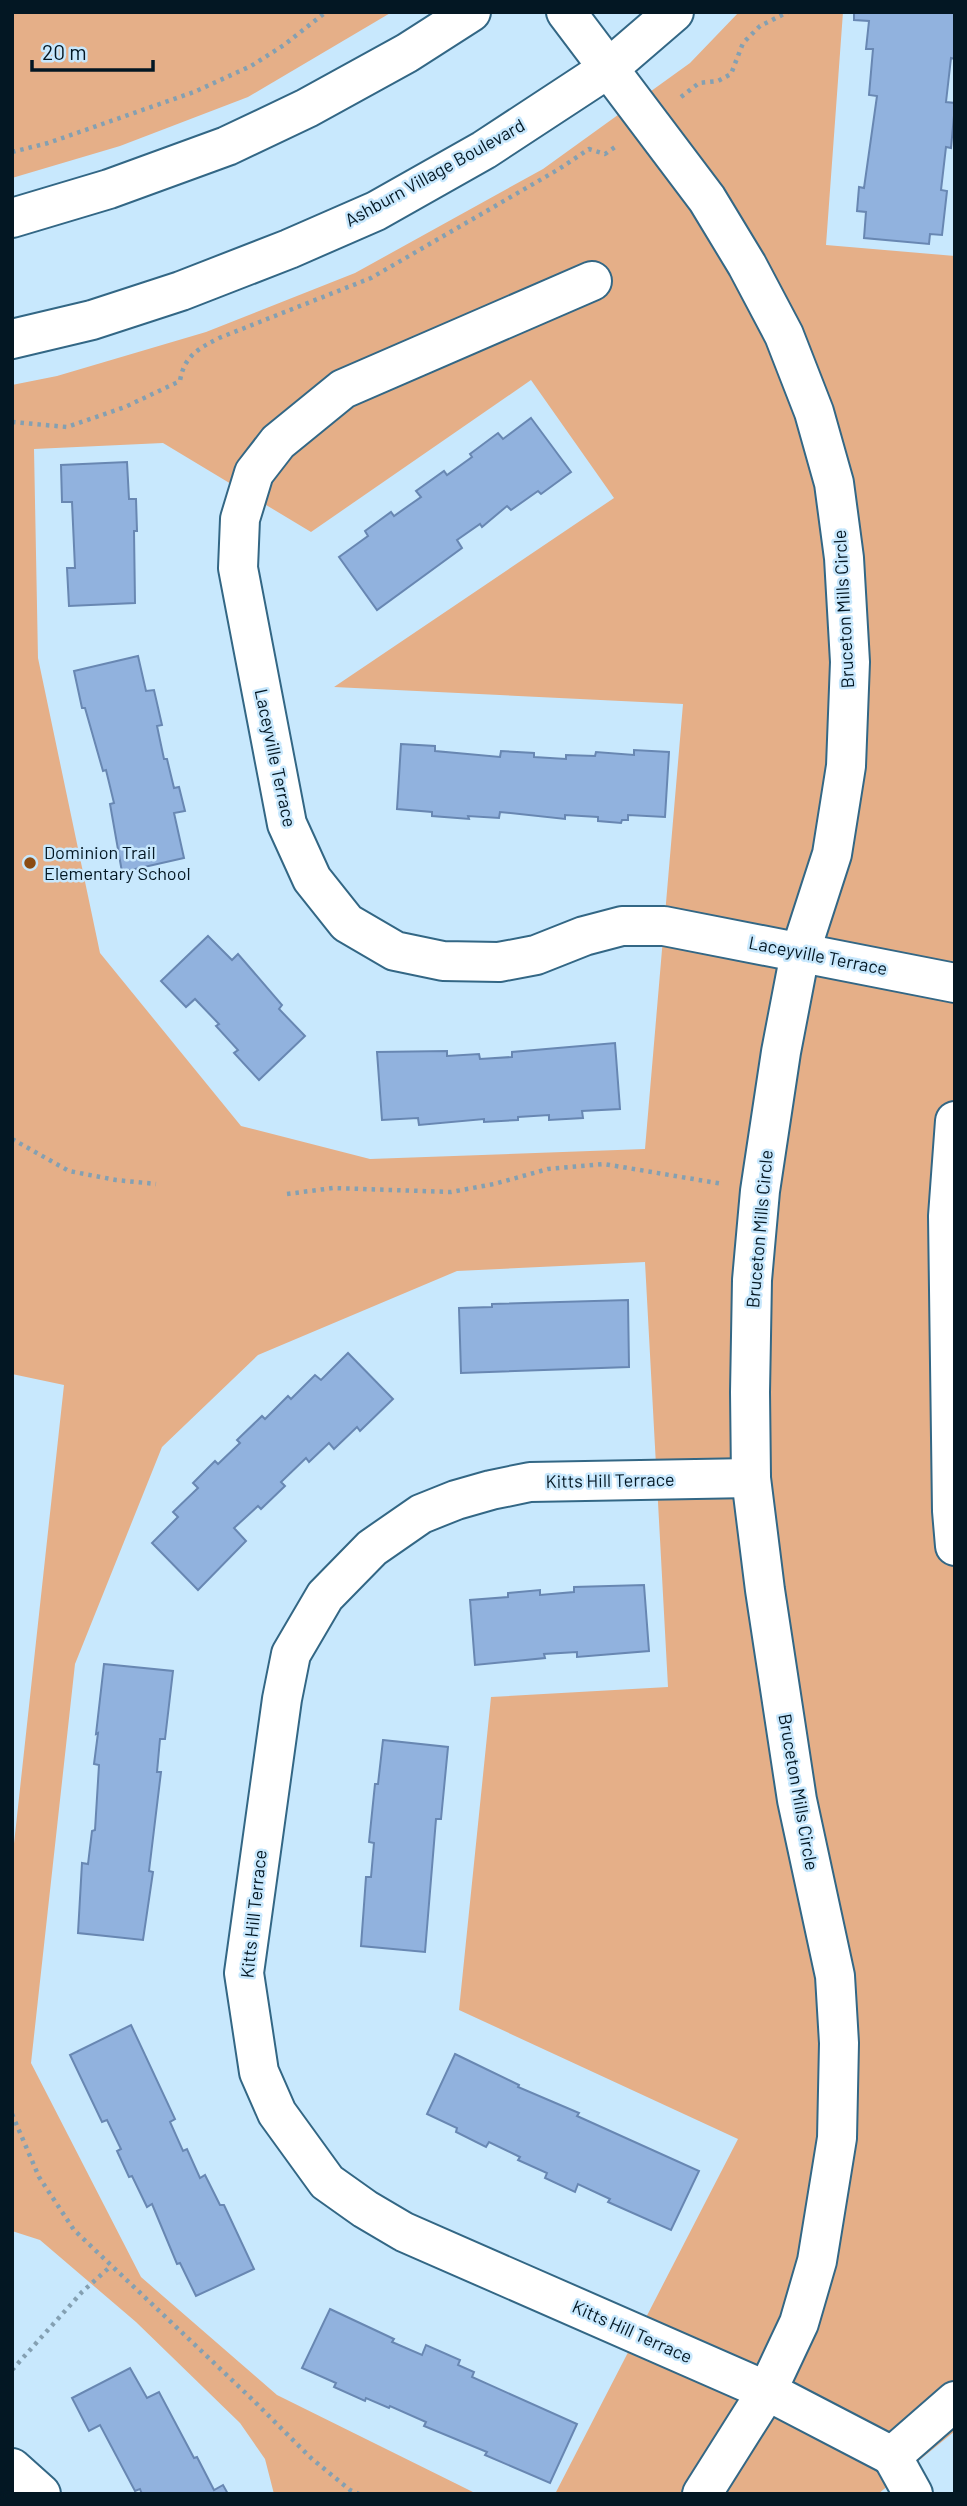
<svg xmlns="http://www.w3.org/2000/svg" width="967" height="2506" font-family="Barlow,sans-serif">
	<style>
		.green { fill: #e5af88; fill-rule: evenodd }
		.building { fill: #91b2de; stroke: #6887b2; stroke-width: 2 }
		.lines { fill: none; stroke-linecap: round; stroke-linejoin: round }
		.minor-casing { stroke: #336785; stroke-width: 42 }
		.major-casing { stroke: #336785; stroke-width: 42 }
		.path { stroke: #84a0b2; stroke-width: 4.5; stroke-dasharray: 3.5 5; stroke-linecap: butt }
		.minor { stroke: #fff; stroke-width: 38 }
		.major { stroke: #fff; stroke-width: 38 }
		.poi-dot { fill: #8b4c13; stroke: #c8e8fd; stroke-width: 2.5 }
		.labels { text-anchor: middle; stroke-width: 5; stroke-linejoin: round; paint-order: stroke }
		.street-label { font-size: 18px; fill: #031723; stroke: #c8e8fd }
		.poi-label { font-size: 18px; fill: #031723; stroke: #c8e8fd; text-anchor: start }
	</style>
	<rect width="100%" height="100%" fill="#c8e8fd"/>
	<g class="green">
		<path d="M 12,12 L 392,12 L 248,97 L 120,146 L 12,178 Z"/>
		<path d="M 739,12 L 843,12 L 826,245 L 955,256 L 955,2431 L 878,2494 L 555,2494 L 738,2139 L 459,2010 L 491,1697 L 668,1687 L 645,1262 L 457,1271 L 258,1355 L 162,1447 L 75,1664 L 31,2063 L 141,2277 L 277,2395 L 477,2494 L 274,2494 L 265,2459 L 240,2423 L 136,2322 L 40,2240 L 12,2231 L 12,1862 L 64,1385 L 12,1374 L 12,385 L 57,376 L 206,332 L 355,273 L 543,169 L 690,63 ZM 531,380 L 614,498 L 334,687 L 683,704 L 645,1149 L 370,1159 L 241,1126 L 100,953 L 38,658 L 34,449 L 163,443 L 311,532 Z"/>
	</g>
	<g class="building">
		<path d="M 854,12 L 955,13 L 955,59 L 951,58 L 946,102 L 955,103 L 955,105 L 951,148 L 946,147 L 941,190 L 947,191 L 942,235 L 930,234 L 929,244 L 864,238 L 866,212 L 857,211 L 859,187 L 864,188 L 877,96 L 869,95 L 873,49 L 866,49 L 869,21 L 854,20 Z"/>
		<path d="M 531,418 L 571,472 L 541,494 L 538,491 L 511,510 L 507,506 L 482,527 L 480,524 L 457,540 L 462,548 L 377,610 L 339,557 L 368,536 L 365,531 L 391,512 L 394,516 L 421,497 L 416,491 L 444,471 L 447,475 L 472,457 L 470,454 L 498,433 L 503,439 Z"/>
		<path d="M 127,462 L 129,499 L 136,499 L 137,531 L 134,531 L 135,603 L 69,606 L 67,568 L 75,568 L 72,502 L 62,502 L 61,465 Z"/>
		<path d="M 138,656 L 146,691 L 154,690 L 162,725 L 157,726 L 164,759 L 167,759 L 174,788 L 179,787 L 185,811 L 174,813 L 184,858 L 122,872 L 110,804 L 114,803 L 106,770 L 103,771 L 85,708 L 82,708 L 74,671 Z"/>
		<path d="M 401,744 L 435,746 L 435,751 L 500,757 L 501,751 L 534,753 L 534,757 L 566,759 L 566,755 L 595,756 L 596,752 L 634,755 L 634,750 L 669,752 L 665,817 L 628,815 L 628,820 L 622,820 L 621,823 L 598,821 L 598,817 L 565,815 L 565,819 L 500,812 L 499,818 L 468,816 L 469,819 L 432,816 L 432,812 L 397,809 Z"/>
		<path d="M 208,936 L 232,960 L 238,954 L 282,1005 L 279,1009 L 305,1036 L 259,1080 L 234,1053 L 238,1050 L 216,1026 L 219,1024 L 195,999 L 186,1007 L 161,981 Z"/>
		<path d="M 615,1043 L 620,1109 L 582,1111 L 583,1118 L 549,1120 L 549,1115 L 518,1117 L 518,1120 L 484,1122 L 484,1119 L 419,1125 L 418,1118 L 382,1120 L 377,1052 L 447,1051 L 447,1056 L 479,1054 L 480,1059 L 512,1057 L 512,1052 Z"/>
		<path d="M 628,1300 L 629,1367 L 461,1373 L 459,1308 L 492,1307 L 492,1304 Z"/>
		<path d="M 348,1353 L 393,1399 L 360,1431 L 357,1427 L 334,1449 L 329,1443 L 309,1462 L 306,1458 L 281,1482 L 285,1486 L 261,1509 L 258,1506 L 234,1528 L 246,1541 L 198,1590 L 152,1543 L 178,1517 L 173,1512 L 198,1488 L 193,1483 L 215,1461 L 218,1464 L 240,1443 L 237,1440 L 262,1416 L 265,1419 L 288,1396 L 291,1399 L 315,1375 L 321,1380 Z"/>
		<path d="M 644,1585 L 649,1651 L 577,1657 L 577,1652 L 544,1654 L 545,1658 L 475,1665 L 470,1600 L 508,1597 L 508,1593 L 540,1590 L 540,1595 L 574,1592 L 574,1587 Z"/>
		<path d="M 104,1664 L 173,1671 L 165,1739 L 160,1739 L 157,1772 L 161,1772 L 149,1871 L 153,1872 L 143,1940 L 78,1933 L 82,1863 L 88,1864 L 92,1831 L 95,1830 L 99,1765 L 94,1764 L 98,1733 L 96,1734 Z"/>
		<path d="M 383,1740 L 448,1747 L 441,1819 L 436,1819 L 425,1952 L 361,1946 L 366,1877 L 371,1877 L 374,1843 L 369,1842 L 375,1784 L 378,1784 Z"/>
		<path d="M 131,2025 L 175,2119 L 170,2122 L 183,2151 L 187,2149 L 200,2178 L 205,2175 L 220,2205 L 224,2205 L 254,2269 L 196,2296 L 180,2263 L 177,2264 L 152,2204 L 147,2207 L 132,2176 L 129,2177 L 117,2151 L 121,2149 L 107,2120 L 102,2122 L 70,2055 Z"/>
		<path d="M 455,2054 L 519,2085 L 518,2087 L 579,2113 L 577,2116 L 699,2171 L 671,2230 L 608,2202 L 610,2199 L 578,2184 L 575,2192 L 545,2178 L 547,2173 L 518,2160 L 520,2157 L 489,2142 L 486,2147 L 456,2132 L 457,2128 L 427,2114 Z"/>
		<path d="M 330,2309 L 394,2339 L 392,2342 L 422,2355 L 426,2345 L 460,2360 L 458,2365 L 474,2372 L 472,2377 L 577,2424 L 550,2483 L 485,2455 L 487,2452 L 424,2426 L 426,2422 L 390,2406 L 389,2408 L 366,2398 L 365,2401 L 334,2387 L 336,2383 L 302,2368 Z"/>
		<path d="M 130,2368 L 147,2398 L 159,2392 L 194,2458 L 197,2457 L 214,2490 L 223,2485 L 228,2494 L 142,2494 L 140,2489 L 135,2491 L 100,2425 L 89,2431 L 72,2398 Z"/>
	</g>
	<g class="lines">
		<g class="minor-casing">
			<g id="minor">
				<path d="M 566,12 L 707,199 L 747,265 L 784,335 L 814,412 L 834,483 L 844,558 L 850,662 L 846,766 L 832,854 L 800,953 L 781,1052 L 760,1191 L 752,1280 L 750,1392 L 751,1478 L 765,1590 L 797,1800 L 835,1976 L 839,2043 L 837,2138 L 817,2261 L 799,2323 L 767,2391 L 702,2494"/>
				<path d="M 592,281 L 343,389 L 278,442 L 254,473 L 240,519 L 238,568 L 287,824 L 312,879 L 347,923 L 395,951 L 443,961 L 499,962 L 536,955 L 584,936 L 622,926 L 664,926 L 955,983"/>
				<path d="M 955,1121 L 948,1216 L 952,1511 L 955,1546"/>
				<path d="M 751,1478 L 530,1482 L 491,1490 L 456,1500 L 421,1514 L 372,1548 L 325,1596 L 291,1654 L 282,1699 L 244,1973 L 259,2072 L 277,2113 L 327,2182 L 365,2209 L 404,2232 L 767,2391 L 892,2456"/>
				<path d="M 892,2456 L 955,2401"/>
				<path d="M 892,2456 L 913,2494"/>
				<path d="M 12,2468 L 41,2494"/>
			</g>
		</g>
		<g class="major-casing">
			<g id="major">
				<path d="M 12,218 L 109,189 L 227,146 L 307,108 L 407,53 L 471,12"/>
				<path d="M 12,339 L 92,320 L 181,291 L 289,249 L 376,211 L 484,150 L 609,68 L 674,12"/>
			</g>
		</g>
		<g class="path">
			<path d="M 681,97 L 699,83 L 718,81 L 731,74 L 743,43 L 760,26 L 788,12"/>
			<path d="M 12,152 L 48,143 L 194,92 L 251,66 L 284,45 L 326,12"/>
			<path d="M 12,422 L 67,427 L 125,407 L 180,381 C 184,356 198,349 219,338 L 371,278 L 559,169 L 589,149 L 605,154 L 618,145"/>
			<path d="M 12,1139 L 69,1171 L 116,1180 L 156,1184"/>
			<path d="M 287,1194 L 333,1188 L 451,1192 L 494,1184 L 548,1169 L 604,1164 L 723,1184"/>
			<path d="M 12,2114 L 39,2177 L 74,2230 L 253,2400 L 311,2458 L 350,2490 L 359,2494"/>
			<path d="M 12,2370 L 82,2292 L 111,2266"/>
		</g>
		<use href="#minor" class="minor"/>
		<use href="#major" class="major"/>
	</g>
	<circle class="poi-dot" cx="30" cy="863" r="7"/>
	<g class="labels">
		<g class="street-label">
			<text transform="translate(435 173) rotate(-29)" y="6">Ashburn Village Boulevard</text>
			<text transform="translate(844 609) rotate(-93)" y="6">Bruceton Mills Circle</text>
			<text transform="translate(275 758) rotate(78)" y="6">Laceyville Terrace</text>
			<text transform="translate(818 956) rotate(11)" y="6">Laceyville Terrace</text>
			<text transform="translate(760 1229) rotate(-85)" y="6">Bruceton Mills Circle</text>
			<text transform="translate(610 1481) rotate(-1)" y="6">Kitts Hill Terrace</text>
			<text transform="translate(798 1792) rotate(80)" y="6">Bruceton Mills Circle</text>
			<text transform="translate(254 1914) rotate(-84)" y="6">Kitts Hill Terrace</text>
			<text transform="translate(632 2332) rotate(24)" y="6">Kitts Hill Terrace</text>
		</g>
		<g class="poi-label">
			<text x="44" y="859">Dominion Trail<tspan x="44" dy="21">Elementary School</tspan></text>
		</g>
	</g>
	<rect width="967" height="2506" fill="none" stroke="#031723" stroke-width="28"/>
	<path d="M32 60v10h121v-10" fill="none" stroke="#031723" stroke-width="3.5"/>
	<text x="42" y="60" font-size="21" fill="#031723" stroke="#c8e8fd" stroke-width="5" paint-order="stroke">20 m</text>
</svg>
